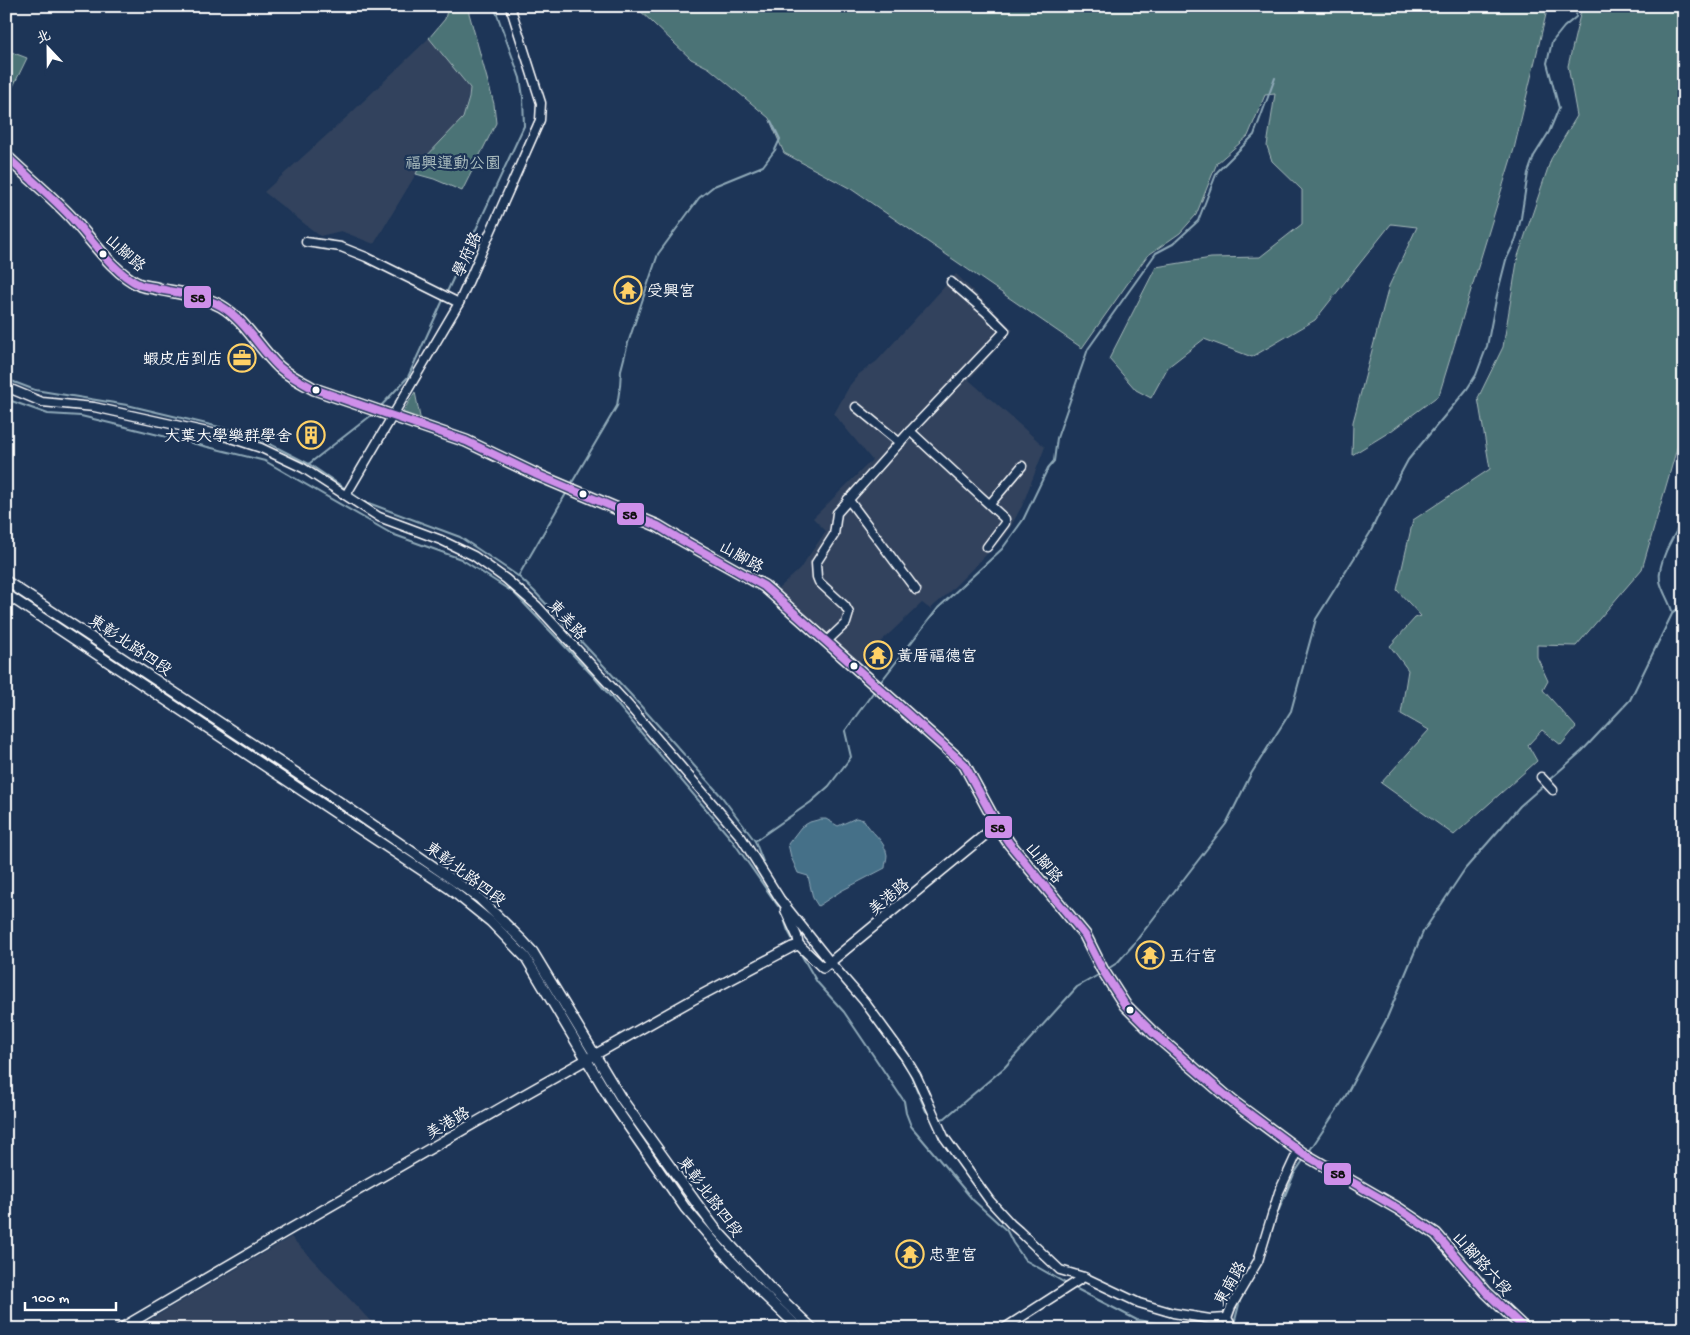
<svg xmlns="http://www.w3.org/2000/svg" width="1690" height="1335" font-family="'Gochi Hand','LXGW WenKai TC',sans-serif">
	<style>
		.built { fill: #31425d }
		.green { fill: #4c7376; stroke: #a6b9ba }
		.water { fill: #446f88; stroke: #8fa9b8 }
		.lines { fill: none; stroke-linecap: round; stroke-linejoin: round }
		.stream { stroke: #8fa9b8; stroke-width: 2 }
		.minor-casing { stroke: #fff; stroke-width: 11 }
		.tertiary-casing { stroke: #fff; stroke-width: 12 }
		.secondary-casing { stroke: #fff; stroke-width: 14 }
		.minor { stroke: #1d3557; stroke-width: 8 }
		.tertiary { stroke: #1d3557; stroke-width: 9 }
		.secondary { stroke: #1d3557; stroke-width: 10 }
		.bus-1-casing { stroke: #1d3557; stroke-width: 11 }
		.bus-1 { stroke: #ce8fe9; stroke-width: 8 }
		.bus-dot { fill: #fff; stroke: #1d3557; stroke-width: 2 }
		.labels { text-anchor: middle; stroke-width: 4.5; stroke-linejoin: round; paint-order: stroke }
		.park-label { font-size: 16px; fill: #aec0c1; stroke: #1d3557 }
		.street-label { font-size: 16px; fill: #fff; stroke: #1d3557 }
		.poi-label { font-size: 16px; fill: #fff; stroke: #1d3557; text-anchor: start }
		.line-badge { stroke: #1d3557; stroke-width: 2 }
		.pale-badge-label { font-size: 14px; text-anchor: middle; font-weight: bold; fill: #111 }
	</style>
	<rect width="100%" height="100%" fill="#1d3557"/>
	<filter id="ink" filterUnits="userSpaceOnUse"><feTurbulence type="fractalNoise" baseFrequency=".02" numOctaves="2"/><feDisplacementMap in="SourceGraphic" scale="10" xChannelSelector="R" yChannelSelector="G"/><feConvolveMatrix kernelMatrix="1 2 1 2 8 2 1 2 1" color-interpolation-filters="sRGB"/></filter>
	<g filter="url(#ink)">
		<g class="built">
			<path d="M 429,38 L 470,89 L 463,118 L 422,161 L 416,174 L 374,244 L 341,231 L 320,236 L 264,192 L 349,115 Z"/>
			<path d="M 956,274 L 1013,330 L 969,380 L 1045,447 L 1022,506 L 1006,535 L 944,597 L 930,609 L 922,603 L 859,662 L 778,589 L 799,570 L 826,531 L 813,518 L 872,460 L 834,414 L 850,385 L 859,374 L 877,361 Z"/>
			<path d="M 291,1237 L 378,1329 L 134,1329 Z"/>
		</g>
		<g class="green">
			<path d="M 448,6 L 467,6 L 494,104 L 496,123 L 462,191 L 434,179 L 416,174 L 422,161 L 463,118 L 469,98 L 470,88 L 429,38 L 445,19 Z"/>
			<path d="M 635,6 L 1548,6 L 1514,149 L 1439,395 L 1391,431 L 1352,455 L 1353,422 L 1389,286 L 1417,227 L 1391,224 L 1315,320 L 1252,357 L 1204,339 L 1168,367 L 1151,398 L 1136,390 L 1109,359 L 1156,267 L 1211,258 L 1260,257 L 1302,224 L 1302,190 L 1272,161 L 1267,146 L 1275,94 L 1265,95 L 1248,136 L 1217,163 L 1196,215 L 1180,233 L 1147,256 L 1082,348 L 851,189 L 784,153 L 769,118 L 709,68 L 691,59 Z"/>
			<path d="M 1582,6 L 1684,6 L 1684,424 L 1642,569 L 1576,646 L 1537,645 L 1537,657 L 1548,681 L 1543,690 L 1576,727 L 1561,745 L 1542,730 L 1528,745 L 1537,761 L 1454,835 L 1381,783 L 1429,730 L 1401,714 L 1408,670 L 1390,646 L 1415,618 L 1421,616 L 1397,590 L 1413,520 L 1490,469 L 1478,398 L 1503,347 L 1518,256 L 1551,159 L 1577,116 L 1568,66 Z"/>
			<path d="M 6,50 L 27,58 L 6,101 Z"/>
			<path d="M 415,392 L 421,422 L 402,413 Z"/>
		</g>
		<path class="water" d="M 856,818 L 864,820 C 870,832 885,840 887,855 C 887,859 885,864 885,868 L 841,891 L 818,906 L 813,898 L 808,876 L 798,873 L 791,857 L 788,844 L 801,827 L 810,822 L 821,819 L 826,819 L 838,826 Z"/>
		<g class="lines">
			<g class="stream">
				<path d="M 6,15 L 13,6"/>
				<path d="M 446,294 L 524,126 L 523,97 L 520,78 L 494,6"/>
				<path d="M 6,379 L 35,390 L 127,405 L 236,431 L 268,443 L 309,464 L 346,489"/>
				<path d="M 6,399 L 48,414 L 81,416 L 265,461 L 392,534 L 461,559 L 514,593 L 594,677 L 732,840 L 778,906"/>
				<path d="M 380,407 L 408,377 L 444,298"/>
				<path d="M 310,463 L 373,414"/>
				<path d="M 570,486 L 617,406 L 620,386 L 621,370 L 628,343 L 658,254 L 699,198 L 714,186 L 763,166 L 775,150 L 780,139 L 771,121"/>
				<path d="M 350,492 L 363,501 L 460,537 L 518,576 L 534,591 L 631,695 L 722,797 L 755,841 L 767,872"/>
				<path d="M 519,575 L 567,492"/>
				<path d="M 1672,611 C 1669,601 1662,591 1660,581 C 1657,562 1674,535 1684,518"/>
				<path d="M 879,684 L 938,608 L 1002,549 L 1023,520 L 1048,468 L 1054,461 L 1057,438 L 1088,349 L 1156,253 L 1173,244 L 1198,221 L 1217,172 L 1254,135 L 1275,78"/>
				<path d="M 1549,780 L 1582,751 L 1630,700 L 1673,612 L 1684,605"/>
				<path d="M 755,841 L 811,802 L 829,786 L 851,757 L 845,731 L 875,690"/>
				<path d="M 778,902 L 782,911"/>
				<path d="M 781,910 L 788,931 L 794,942"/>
				<path d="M 797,928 L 818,953"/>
				<path d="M 799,951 L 817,982 L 844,1012 L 904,1101 L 906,1113 L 911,1126 L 973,1200 L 1007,1231 L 1013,1243 L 1025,1260 L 1067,1284"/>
				<path d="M 1106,970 L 1117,963 L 1133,945 L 1226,824 L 1251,774 L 1291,711 L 1316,619 L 1370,533 L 1380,512 L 1408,460 L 1467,389 L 1476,375 L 1487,346 L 1497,295 L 1506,260 L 1516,239 L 1521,218 L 1528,173 L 1534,156 L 1549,132 L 1559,108 L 1547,63 L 1552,42 L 1564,27 L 1576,17 L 1577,6"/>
				<path d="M 870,1016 L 909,1071 L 926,1111 L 931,1116"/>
				<path d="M 940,1119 L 945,1118 L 1004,1068 L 1077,987 L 1100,974"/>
				<path d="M 1308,1153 L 1344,1099 L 1386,1020 L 1423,932 L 1465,869 L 1520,806 L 1545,784"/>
				<path d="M 1275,1219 L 1294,1174 L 1304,1159"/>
				<path d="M 1073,1287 L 1137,1320 L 1163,1324 L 1174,1329"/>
				<path d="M 1234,1324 L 1241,1297"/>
			</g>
			<g class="minor-casing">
				<g id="minor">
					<path d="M 306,242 L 341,247 L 366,257 L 459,303"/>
					<path d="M 6,387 L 42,402 L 94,407 L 221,435 L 261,448 L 303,468 L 379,517 L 441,540 L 474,556 L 506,579 L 537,606 L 630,707 L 741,837 L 780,899 L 831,963 L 864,1001 L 905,1057 L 916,1075 L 944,1137 L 990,1201 L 1011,1224 L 1019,1231 L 1060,1270 L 1084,1277 L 1139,1303 L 1173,1313 L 1210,1319 L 1227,1318"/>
					<path d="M 856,407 L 900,443"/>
					<path d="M 910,431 L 1005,519 L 1005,523 L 987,547"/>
					<path d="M 346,495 L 459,303 L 540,120 L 541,103 L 510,6"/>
					<path d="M 848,499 L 916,590"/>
					<path d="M 990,504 L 1022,466"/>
					<path d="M 827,641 L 846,623 L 849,613 L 845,606 L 819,582 L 817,577 L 816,563 L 834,535 L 837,513 L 910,431 L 1005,331 L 986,312 L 951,282"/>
					<path d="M 1541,777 L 1553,790"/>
					<path d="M 785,910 L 797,936 L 799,945"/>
					<path d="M 1227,1318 L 1231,1307 L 1258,1261 L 1279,1192 L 1298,1151"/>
					<path d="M 1227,1318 L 1233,1329"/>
					<path d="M 1003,1329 L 1084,1277"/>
				</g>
			</g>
			<g class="tertiary-casing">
				<g id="tertiary">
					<path d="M 6,581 L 325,792 L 459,884 L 479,898 L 523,941 L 533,952 L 621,1098 L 695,1201 L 715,1228 L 770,1288 L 813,1329"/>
					<path d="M 6,594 L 450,889 L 491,922 L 526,958 L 613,1104 L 685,1208 L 723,1252 L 763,1294 L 800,1329"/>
					<path d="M 120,1329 L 292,1228 L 520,1097 L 692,1000 L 792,947 L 799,945 L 823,968 L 997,825"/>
				</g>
			</g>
			<g class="secondary-casing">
				<path id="secondary" d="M 6,156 C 27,176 50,195 70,216 C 90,237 113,273 140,285 C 146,287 153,287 159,289 C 179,293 203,296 221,306 C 245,320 259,348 279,367 C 289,376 302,382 314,389 L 466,441 L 535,474 L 658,526 L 678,538 L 764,586 L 964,764 L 997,825 L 1009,843 L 1085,935 L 1102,969 L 1125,1005 L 1153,1033 L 1232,1101 L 1302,1153 L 1399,1209 L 1436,1234 L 1486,1292 L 1525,1329"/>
			</g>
			<use href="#minor" class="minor"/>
			<use href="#tertiary" class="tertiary"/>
			<use href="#secondary" class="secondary"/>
			<g class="bus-1-casing">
				<path id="bus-1" d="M 6,156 C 27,176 50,195 70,216 C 90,237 113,273 140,285 C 146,287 153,287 159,289 C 179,293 203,296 221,306 C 245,320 259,348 279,367 C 289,376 302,382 314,389 L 466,441 L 535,474 L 658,526 L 678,538 L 764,586 L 964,764 L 997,825 L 1009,843 L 1085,935 L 1102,969 L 1125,1005 L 1153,1033 L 1232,1101 L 1302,1153 L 1399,1209 L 1436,1234 L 1486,1292 L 1525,1329"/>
			</g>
			<use href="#bus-1" class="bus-1"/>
		</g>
	</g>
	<defs>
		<g id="temple-ring" transform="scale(1.4375)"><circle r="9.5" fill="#1d3557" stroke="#ffd166" stroke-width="1.5"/><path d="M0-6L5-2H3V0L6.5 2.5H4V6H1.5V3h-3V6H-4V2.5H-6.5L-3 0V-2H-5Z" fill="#ffd166"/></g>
		<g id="office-ring" transform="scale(1.4375)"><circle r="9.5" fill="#1d3557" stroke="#ffd166" stroke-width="1.5"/><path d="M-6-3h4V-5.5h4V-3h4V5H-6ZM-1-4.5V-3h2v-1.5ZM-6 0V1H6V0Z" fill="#ffd166"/></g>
		<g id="building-ring" transform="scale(1.4375)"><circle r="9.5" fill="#1d3557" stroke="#ffd166" stroke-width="1.5"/><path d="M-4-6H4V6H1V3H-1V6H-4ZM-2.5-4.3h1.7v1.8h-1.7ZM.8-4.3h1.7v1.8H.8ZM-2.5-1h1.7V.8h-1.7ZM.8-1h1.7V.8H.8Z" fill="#ffd166"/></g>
	</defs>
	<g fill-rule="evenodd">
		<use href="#temple-ring" x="628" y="290"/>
		<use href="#office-ring" x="242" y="358"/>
		<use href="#building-ring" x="311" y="435"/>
		<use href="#temple-ring" x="878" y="655"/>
		<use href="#temple-ring" x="1150" y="955"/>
		<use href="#temple-ring" x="910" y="1254"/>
	</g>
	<g class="bus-dot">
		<circle cx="103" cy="254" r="4.5"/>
		<circle cx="316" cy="390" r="4.5"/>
		<circle cx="583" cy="494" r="4.5"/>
		<circle cx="854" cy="666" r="4.5"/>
		<circle cx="1130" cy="1010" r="4.5"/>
	</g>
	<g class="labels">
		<g class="park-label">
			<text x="453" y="168">福興運動公園</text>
		</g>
		<g class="street-label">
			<text transform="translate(126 252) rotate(42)" y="6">山腳路</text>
			<text transform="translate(466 254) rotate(-66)" y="6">學府路</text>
			<text transform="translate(742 556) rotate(29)" y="6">山腳路</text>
			<text transform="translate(568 619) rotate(47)" y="6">東美路</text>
			<text transform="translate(131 644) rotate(34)" y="6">東彰北路四段</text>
			<text transform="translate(1045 862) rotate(50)" y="6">山腳路</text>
			<text transform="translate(466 873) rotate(37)" y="6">東彰北路四段</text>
			<text transform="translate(888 896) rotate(-40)" y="6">美港路</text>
			<text transform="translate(447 1122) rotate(-30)" y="6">美港路</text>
			<text transform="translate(711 1196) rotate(53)" y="6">東彰北路四段</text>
			<text transform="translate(1483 1263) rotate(48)" y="6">山腳路六段</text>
			<text transform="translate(1229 1283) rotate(-60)" y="6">東南路</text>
		</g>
		<g class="poi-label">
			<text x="647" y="296">受興宮</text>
			<text x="223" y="364" text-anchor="end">蝦皮店到店</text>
			<text x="292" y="441" text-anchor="end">大葉大學樂群學舍</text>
			<text x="897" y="661">黃厝福德宮</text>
			<text x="1169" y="961">五行宮</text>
			<text x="929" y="1260">忠聖宮</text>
		</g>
	</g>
	<g class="line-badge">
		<rect x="183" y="285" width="29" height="24" rx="5" fill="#ce8fe9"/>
		<rect x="616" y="502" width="29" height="24" rx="5" fill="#ce8fe9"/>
		<rect x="984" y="815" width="29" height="24" rx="5" fill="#ce8fe9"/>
		<rect x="1323" y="1162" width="29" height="24" rx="5" fill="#ce8fe9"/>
	</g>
	<g class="pale-badge-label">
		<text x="198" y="302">58</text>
		<text x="630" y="519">58</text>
		<text x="998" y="832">58</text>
		<text x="1338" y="1178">58</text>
	</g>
	<rect width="1690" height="1335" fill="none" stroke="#1d3557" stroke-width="25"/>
	<rect x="12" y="12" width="1665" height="1310" fill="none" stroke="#fff" stroke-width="2" filter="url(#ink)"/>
	<g transform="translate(48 48) rotate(338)" stroke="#1d3557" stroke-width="4" paint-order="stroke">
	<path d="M0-4L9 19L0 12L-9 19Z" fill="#ffffff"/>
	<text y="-8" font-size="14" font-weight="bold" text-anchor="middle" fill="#ffffff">北</text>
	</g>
	<path d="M25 1302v8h91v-8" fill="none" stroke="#ffffff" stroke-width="2.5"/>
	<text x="32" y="1302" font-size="15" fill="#ffffff" stroke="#1d3557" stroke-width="4" paint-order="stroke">100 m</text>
</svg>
